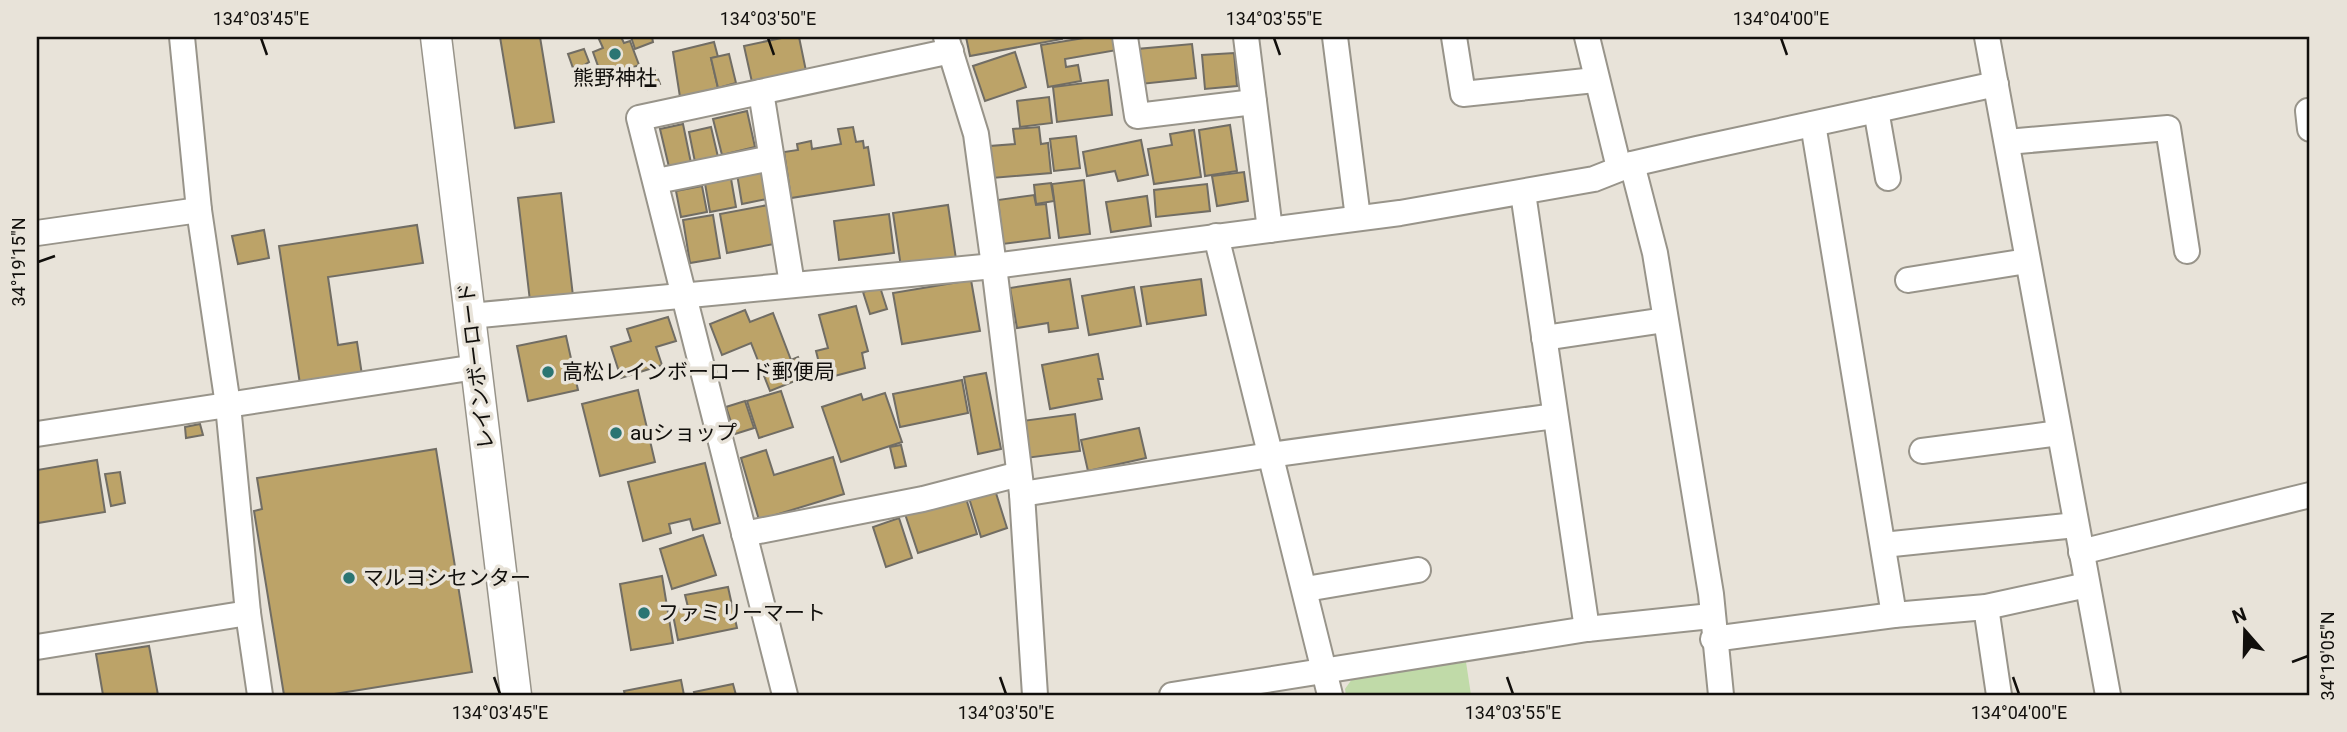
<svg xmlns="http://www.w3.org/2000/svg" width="2347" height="732" font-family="Roboto,'Noto Sans JP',sans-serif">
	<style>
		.green { fill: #c0daa8 }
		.building { fill: #bca368; stroke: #716d64; stroke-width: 2 }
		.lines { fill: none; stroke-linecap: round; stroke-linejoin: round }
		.minor-casing { stroke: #98948a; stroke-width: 28 }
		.tertiary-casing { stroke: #98948a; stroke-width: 33 }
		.minor { stroke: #fff; stroke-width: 24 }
		.tertiary { stroke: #fff; stroke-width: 30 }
		.ticks { fill: none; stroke: #110f0c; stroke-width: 2.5 }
		.poi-dot { fill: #2b7573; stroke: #e8e3d9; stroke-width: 2.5 }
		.labels { text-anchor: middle; stroke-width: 7; stroke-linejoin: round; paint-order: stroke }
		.poi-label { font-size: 21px; fill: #110f0c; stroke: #e8e3d9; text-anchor: start }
		.street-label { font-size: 21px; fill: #110f0c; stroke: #e8e3d9 }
		.neatline { fill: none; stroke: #110f0c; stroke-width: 2.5 }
		.ticks-label { font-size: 18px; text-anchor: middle; fill: #110f0c }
	</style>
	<rect width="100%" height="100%" fill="#e8e3d9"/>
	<path class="green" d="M 1466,662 L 1471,695 L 1346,695 L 1345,689 L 1352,679 Z"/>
	<g class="building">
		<path d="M 500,37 L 540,37 L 554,122 L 515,128 Z"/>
		<path d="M 598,37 L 621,37 L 624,43 L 630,41 L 639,65 L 631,68 L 632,72 L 612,80 L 610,75 L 602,77 L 593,52 L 603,48 Z"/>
		<path d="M 631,37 L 652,37 L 653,42 L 635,49 Z"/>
		<path d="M 786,37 L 799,37 L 806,71 L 752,82 L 744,46 Z"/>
		<path d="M 966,37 L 1062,37 L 1062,39 L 970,56 Z"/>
		<path d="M 1090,37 L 1115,37 L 1117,50 L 1065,59 L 1066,67 L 1078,65 L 1081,81 L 1048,87 L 1041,45 Z"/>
		<path d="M 714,42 L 718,57 L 711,58 L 718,88 L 680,97 L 673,52 Z"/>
		<path d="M 1192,44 L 1196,78 L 1141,84 L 1137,49 Z"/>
		<path d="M 584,49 L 589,62 L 578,69 L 577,66 L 573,68 L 568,54 Z"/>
		<path d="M 1015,52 L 1026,87 L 985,101 L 973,66 Z"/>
		<path d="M 1234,53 L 1237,86 L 1205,89 L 1202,55 Z"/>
		<path d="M 729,54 L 736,83 L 718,88 L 711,58 Z"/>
		<path d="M 655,71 L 660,84 L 648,89 L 643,75 Z"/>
		<path d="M 1108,80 L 1112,115 L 1057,122 L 1053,87 Z"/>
		<path d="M 1049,97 L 1052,123 L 1020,127 L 1017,101 Z"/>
		<path d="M 747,111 L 755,147 L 722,155 L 713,119 Z"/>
		<path d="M 683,124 L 691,163 L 669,167 L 660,129 Z"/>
		<path d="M 1230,125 L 1237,171 L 1205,176 L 1199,130 Z"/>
		<path d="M 711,127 L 718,157 L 695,162 L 689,132 Z"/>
		<path d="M 853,127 L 856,142 L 863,141 L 864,148 L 868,147 L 874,185 L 791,198 L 784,152 L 798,150 L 797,144 L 811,141 L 812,149 L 841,144 L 838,129 Z"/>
		<path d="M 1039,127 L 1041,144 L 1048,143 L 1051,173 L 992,178 L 990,146 L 1015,144 L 1013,129 Z"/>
		<path d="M 1194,130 L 1201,177 L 1154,184 L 1148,149 L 1172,145 L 1170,134 Z"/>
		<path d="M 1076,136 L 1080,168 L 1054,171 L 1050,139 Z"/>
		<path d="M 1141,140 L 1148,175 L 1118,181 L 1115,171 L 1087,176 L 1083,152 Z"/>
		<path d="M 761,170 L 767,199 L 742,204 L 737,174 Z"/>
		<path d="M 1244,172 L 1248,201 L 1217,206 L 1212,176 Z"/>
		<path d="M 730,173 L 736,207 L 710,212 L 704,178 Z"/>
		<path d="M 1084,180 L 1090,234 L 1059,238 L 1052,184 Z"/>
		<path d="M 1051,183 L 1054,201 L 1036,204 L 1034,185 Z"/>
		<path d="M 1207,184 L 1210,211 L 1156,217 L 1154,190 Z"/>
		<path d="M 702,186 L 707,212 L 681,217 L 676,191 Z"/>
		<path d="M 561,193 L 573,296 L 530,301 L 518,198 Z"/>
		<path d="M 1034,195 L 1036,205 L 1046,204 L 1050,238 L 1003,244 L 998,200 Z"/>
		<path d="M 1147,196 L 1151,226 L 1111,232 L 1106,202 Z"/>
		<path d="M 768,205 L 774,244 L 727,253 L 720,214 Z"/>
		<path d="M 948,205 L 956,259 L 901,267 L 893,213 Z"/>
		<path d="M 889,214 L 894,253 L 839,260 L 834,221 Z"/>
		<path d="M 713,215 L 720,258 L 690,263 L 683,220 Z"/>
		<path d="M 417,225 L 423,263 L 328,277 L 338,345 L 357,342 L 362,375 L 300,384 L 279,246 Z"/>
		<path d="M 264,230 L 269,258 L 238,264 L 232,236 Z"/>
		<path d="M 1070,279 L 1078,328 L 1049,332 L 1048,323 L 1017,328 L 1010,288 Z"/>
		<path d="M 1201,279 L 1206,315 L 1147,324 L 1141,287 Z"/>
		<path d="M 971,280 L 980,331 L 902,344 L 893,293 Z"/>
		<path d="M 880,287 L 887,309 L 870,314 L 863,292 Z"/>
		<path d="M 1134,287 L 1141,326 L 1089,335 L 1082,296 Z"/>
		<path d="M 856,306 L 868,351 L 862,353 L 865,368 L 823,379 L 816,351 L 828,348 L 819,315 Z"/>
		<path d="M 745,310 L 750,322 L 773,313 L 791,360 L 798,357 L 805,377 L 770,391 L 751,343 L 722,355 L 710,324 Z"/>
		<path d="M 668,317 L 676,341 L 656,347 L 662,365 L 621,378 L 611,347 L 631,341 L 627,329 Z"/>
		<path d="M 566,336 L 578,390 L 528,401 L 517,346 Z"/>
		<path d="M 1098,354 L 1103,379 L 1098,379 L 1102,399 L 1050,409 L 1042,365 Z"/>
		<path d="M 986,373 L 1001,449 L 978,454 L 964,377 Z"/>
		<path d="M 962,380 L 968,413 L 900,427 L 893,394 Z"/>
		<path d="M 638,390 L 655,462 L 600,476 L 582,404 Z"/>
		<path d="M 781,391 L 793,427 L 759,438 L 747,401 Z"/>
		<path d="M 885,393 L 902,442 L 841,462 L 822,407 L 861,394 L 863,400 Z"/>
		<path d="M 745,401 L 754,428 L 735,434 L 726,407 Z"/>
		<path d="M 1075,414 L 1080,451 L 1026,458 L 1022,421 Z"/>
		<path d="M 200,424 L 203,435 L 186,438 L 185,427 Z"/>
		<path d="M 1139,428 L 1146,458 L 1088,471 L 1081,440 Z"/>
		<path d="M 901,445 L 906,466 L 895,468 L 890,447 Z"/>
		<path d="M 436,449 L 472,672 L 328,695 L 284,695 L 254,511 L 262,509 L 257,478 Z"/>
		<path d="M 766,450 L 774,475 L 833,457 L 844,494 L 759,520 L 741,458 Z"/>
		<path d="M 97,460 L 105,512 L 38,523 L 37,470 Z"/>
		<path d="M 705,463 L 720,523 L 693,530 L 690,519 L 669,524 L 671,533 L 643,541 L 628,482 Z"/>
		<path d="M 120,472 L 125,503 L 111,506 L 105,474 Z"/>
		<path d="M 995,490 L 1007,528 L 981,537 L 969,498 Z"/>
		<path d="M 965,495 L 977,534 L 918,553 L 905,514 Z"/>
		<path d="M 899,518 L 912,558 L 886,567 L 873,527 Z"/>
		<path d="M 703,535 L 716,575 L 672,589 L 660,549 Z"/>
		<path d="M 662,576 L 673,643 L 631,650 L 620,584 Z"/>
		<path d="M 728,587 L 737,628 L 678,640 L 672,610 L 688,607 L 685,595 Z"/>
		<path d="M 149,646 L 158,695 L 103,695 L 96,654 Z"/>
		<path d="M 681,680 L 684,695 L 625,695 L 624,691 Z"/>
		<path d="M 733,684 L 736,695 L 695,695 L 694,692 Z"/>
	</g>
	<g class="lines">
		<g class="minor-casing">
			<g id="minor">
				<path d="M 182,37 L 199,210 L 228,405 L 248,613 L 260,695"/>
				<path d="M 946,37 L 976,134 L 994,266 L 1022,494 L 1035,695"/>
				<path d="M 1125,37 L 1137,116 L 1254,102"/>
				<path d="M 1246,37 L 1270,230"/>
				<path d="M 1335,37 L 1358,218"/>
				<path d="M 1454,37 L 1463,94 L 1595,80"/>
				<path d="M 1587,37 L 1619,168"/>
				<path d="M 1987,37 L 2108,695"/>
				<path d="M 761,92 L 792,284"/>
				<path d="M 1876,110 L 1888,178"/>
				<path d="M 2308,111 L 2310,129"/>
				<path d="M 1813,124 L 1894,615"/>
				<path d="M 2007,142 L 2168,128 L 2187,251"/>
				<path d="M 1632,164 L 1655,253 L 1711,594 L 1721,695"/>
				<path d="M 657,181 L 771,158"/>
				<path d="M 1523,193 L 1587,629"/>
				<path d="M 37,233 L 199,210"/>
				<path d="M 1216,236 L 1330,695"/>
				<path d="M 1908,280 L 2027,261"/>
				<path d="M 470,316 L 994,266 L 1400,213 L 1594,179 L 1632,164 L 1697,149 L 1996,84"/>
				<path d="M 1544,338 L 1665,320"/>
				<path d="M 37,434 L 476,367"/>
				<path d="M 1922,451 L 2059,433"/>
				<path d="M 1022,494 L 1270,455 L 1555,416"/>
				<path d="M 744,534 L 923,499 L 1019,474"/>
				<path d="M 1883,545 L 2076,525"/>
				<path d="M 2081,552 L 2310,495"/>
				<path d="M 1306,589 L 1418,570"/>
				<path d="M 1986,607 L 1999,695"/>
				<path d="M 1713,639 L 1894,615 L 1986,607 L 2087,585"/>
				<path d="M 37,647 L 248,613"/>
				<path d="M 785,695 L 639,118 L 951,51"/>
				<path d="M 1172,695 L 1587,629 L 1711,616"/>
			</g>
		</g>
		<g class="tertiary-casing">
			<path id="tertiary" d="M 436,37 L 516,695"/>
		</g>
		<use href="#minor" class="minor"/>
		<use href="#tertiary" class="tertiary"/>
	</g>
	<path class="ticks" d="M 261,38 L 267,55M 768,38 L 774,55M 1274,38 L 1280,55M 1781,38 L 1787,55M 38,262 L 55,256M 2292,662 L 2308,656M 494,677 L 500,694M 1000,677 L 1006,694M 1507,677 L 1513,694M 2013,677 L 2019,694"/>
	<g class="poi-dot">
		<circle cx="615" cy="54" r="7"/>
		<circle cx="548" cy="372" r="7"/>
		<circle cx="616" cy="433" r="7"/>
		<circle cx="349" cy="578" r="7"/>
		<circle cx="644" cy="613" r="7"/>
	</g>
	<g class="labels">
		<g class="poi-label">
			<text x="615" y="85" text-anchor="middle">熊野神社</text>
			<text x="562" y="379">高松レインボーロード郵便局</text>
			<text x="630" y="440">auショップ</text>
			<text x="363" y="585">マルヨシセンター</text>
			<text x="658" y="620">ファミリーマート</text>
		</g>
		<g class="street-label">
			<text transform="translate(476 366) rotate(-97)" y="7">レインボーロード</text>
		</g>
	</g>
	<rect width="2347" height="732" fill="none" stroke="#e8e3d9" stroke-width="77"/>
	<g transform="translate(2245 631) rotate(340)" stroke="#e8e3d9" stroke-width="5" paint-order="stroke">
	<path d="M0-5L12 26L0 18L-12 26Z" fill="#110f0c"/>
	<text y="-10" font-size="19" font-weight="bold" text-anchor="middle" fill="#110f0c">N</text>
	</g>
	<rect x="38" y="38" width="2270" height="656" class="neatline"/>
	<g class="ticks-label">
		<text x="261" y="25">134°03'45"E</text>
		<text x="768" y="25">134°03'50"E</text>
		<text x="1274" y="25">134°03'55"E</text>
		<text x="1781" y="25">134°04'00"E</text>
		<text transform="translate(19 262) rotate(-90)" y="6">34°19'15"N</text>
		<text transform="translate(2328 656) rotate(-90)" y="6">34°19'05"N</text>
		<text x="500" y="719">134°03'45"E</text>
		<text x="1006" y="719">134°03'50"E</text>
		<text x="1513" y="719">134°03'55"E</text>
		<text x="2019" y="719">134°04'00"E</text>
	</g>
</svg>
